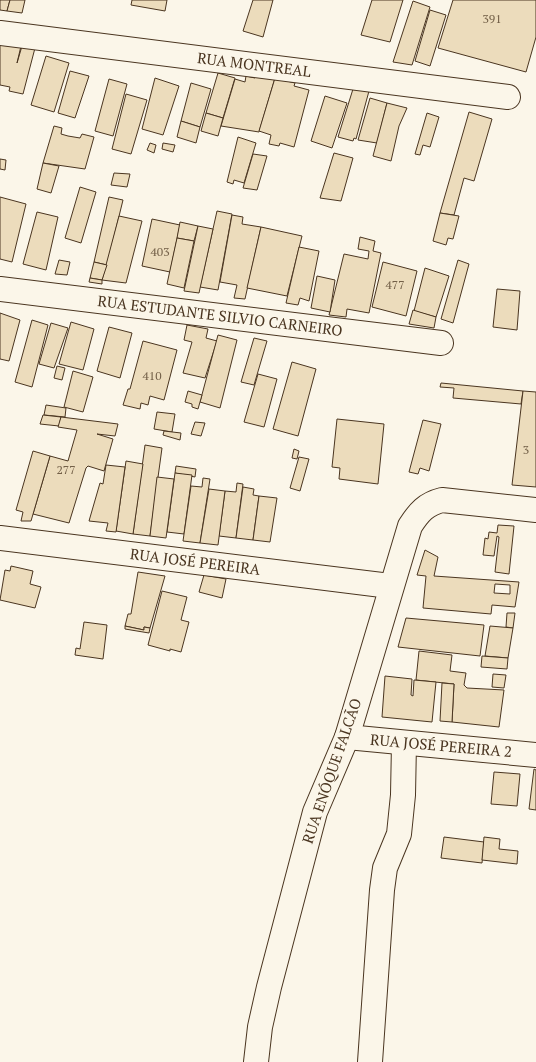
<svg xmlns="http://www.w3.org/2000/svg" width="536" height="1062" font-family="'PT Serif',serif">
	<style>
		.building { fill: #ecdcbc; stroke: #4a3520; fill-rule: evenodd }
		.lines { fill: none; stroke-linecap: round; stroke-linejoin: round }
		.minor-casing { stroke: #4a3520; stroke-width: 26 }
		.minor { stroke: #fbf6e9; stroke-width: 24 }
		.labels { text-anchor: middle; stroke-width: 4; stroke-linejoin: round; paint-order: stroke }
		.number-label { font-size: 12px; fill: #725f47 }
		.street-label { font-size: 15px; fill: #4a3520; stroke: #fbf6e9 }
	</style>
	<rect width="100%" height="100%" fill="#fbf6e9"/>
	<g class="building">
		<path d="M 0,0 L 10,0 L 7,11 L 0,10 Z"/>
		<path d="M 10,0 L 25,0 L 22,13 L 7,11 Z"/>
		<path d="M 132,0 L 167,0 L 165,11 L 131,5 Z"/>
		<path d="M 253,0 L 273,0 L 263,37 L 243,31 Z"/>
		<path d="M 372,0 L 403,0 L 390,42 L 361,35 Z"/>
		<path d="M 453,0 L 536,0 L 536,37 L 526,72 L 438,48 Z"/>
		<path d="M 413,1 L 430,7 L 412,65 L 393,62 Z"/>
		<path d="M 430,10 L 446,15 L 430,66 L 415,61 Z"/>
		<path d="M 0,43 L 21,46 L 17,63 L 22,46 L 35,48 L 23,94 L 9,91 L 10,87 L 0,85 Z"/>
		<path d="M 46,56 L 69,63 L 54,112 L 31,105 Z"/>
		<path d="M 70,71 L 89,76 L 75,118 L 58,113 Z"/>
		<path d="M 218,73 L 235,78 L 223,118 L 206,113 Z"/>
		<path d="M 256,75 L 275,78 L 259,132 L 221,126 L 235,79 L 245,82 L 246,76 L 255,78 Z"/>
		<path d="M 155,78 L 179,86 L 163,135 L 142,129 Z"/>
		<path d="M 275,78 L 295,83 L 294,86 L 309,90 L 294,147 L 280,143 L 279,146 L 269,144 L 271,135 L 259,131 Z"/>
		<path d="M 109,79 L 127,84 L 113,136 L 95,131 Z"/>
		<path d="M 191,83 L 211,89 L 200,127 L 181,121 Z"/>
		<path d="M 353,89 L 369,91 L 356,139 L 354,138 L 353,141 L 338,137 Z"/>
		<path d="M 126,94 L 147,100 L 131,154 L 112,149 Z"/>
		<path d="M 325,96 L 347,103 L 332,148 L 311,141 Z"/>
		<path d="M 370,98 L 387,103 L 377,143 L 358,140 Z"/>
		<path d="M 387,103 L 407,108 L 399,126 L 391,161 L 373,156 Z"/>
		<path d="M 469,112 L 492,119 L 474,181 L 464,178 L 454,215 L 440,213 Z"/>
		<path d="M 206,113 L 223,118 L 218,136 L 201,131 Z"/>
		<path d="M 427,113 L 439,117 L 430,147 L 423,145 L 420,155 L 415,154 Z"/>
		<path d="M 181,121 L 200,127 L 196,143 L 177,137 Z"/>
		<path d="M 54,126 L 62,128 L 61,134 L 68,136 L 80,138 L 82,134 L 94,137 L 85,169 L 43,163 Z"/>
		<path d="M 238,137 L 256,143 L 244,183 L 234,180 L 233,184 L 227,182 Z"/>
		<path d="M 150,143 L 156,145 L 154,153 L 147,150 Z"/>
		<path d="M 163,143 L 175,145 L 173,152 L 162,149 Z"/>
		<path d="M 334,153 L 353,158 L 341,201 L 320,198 Z"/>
		<path d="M 253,154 L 267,156 L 257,190 L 243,188 Z"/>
		<path d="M 0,159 L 6,160 L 5,170 L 0,169 Z"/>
		<path d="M 43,163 L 59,166 L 51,193 L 37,189 Z"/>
		<path d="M 114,173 L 130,174 L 127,187 L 111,185 Z"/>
		<path d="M 80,187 L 96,192 L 81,243 L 65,238 Z"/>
		<path d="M 0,197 L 26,204 L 12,262 L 0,259 Z"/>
		<path d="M 109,197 L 123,200 L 107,265 L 94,262 Z"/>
		<path d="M 217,211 L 232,214 L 218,290 L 200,287 Z"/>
		<path d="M 37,212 L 58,217 L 46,270 L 23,264 Z"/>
		<path d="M 440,213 L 459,216 L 453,239 L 448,238 L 446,245 L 433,241 Z"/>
		<path d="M 232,215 L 243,217 L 242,224 L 261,227 L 245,299 L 234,298 L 237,285 L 220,282 Z"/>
		<path d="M 119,216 L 142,221 L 126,283 L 102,280 Z"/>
		<path d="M 152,219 L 180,225 L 170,272 L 142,266 Z"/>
		<path d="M 180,222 L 198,226 L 194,241 L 177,238 Z"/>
		<path d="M 198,226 L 213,229 L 199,293 L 184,291 Z"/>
		<path d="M 261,227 L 302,236 L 287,296 L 247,288 Z"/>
		<path d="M 360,237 L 375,241 L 373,251 L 381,253 L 369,313 L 347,309 L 346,317 L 329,315 L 344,254 L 368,259 L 369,251 L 358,249 Z"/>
		<path d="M 177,238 L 194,241 L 184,288 L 167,284 Z"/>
		<path d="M 299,247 L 319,251 L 309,301 L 300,298 L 298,305 L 286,303 Z"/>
		<path d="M 59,260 L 70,262 L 67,275 L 55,274 Z"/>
		<path d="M 458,260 L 469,264 L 453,323 L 441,319 Z"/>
		<path d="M 94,262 L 107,265 L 102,280 L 90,278 Z"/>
		<path d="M 383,262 L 417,271 L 406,316 L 372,307 Z"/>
		<path d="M 425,268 L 449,276 L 436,317 L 414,311 Z"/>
		<path d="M 317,276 L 335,280 L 330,312 L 311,308 Z"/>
		<path d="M 90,278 L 102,280 L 102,284 L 89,282 Z"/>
		<path d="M 497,289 L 520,291 L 517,330 L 493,327 Z"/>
		<path d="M 413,310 L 436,317 L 434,328 L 409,324 Z"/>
		<path d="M 0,313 L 20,320 L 9,361 L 0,359 Z"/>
		<path d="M 32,320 L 48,325 L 32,387 L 15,382 Z"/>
		<path d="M 71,322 L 94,329 L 83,370 L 59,364 Z"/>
		<path d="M 51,323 L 68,328 L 54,368 L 39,364 Z"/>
		<path d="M 187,325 L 208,329 L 206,338 L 217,341 L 205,378 L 183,373 L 192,342 L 184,340 Z"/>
		<path d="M 109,327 L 132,333 L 120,378 L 97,371 Z"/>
		<path d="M 218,335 L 237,340 L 220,408 L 200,402 Z"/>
		<path d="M 254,338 L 267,341 L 254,385 L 241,382 Z"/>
		<path d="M 143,341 L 177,350 L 164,400 L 150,396 L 148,405 L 141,403 L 140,409 L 123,405 L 128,389 L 130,389 Z"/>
		<path d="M 292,362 L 316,369 L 298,436 L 273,429 Z"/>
		<path d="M 57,366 L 65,368 L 62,380 L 54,378 Z"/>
		<path d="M 73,371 L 93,377 L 83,412 L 64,407 Z"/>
		<path d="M 258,374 L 277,379 L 264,427 L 244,422 Z"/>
		<path d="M 441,383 L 523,391 L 521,404 L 453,398 L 454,388 L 440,387 Z"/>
		<path d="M 188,391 L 202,395 L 198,409 L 192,407 L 192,404 L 185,402 Z"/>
		<path d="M 523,391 L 536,392 L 536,487 L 512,485 Z"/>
		<path d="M 46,405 L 66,408 L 65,417 L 44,415 Z"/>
		<path d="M 157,412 L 175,414 L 172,432 L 154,429 Z"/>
		<path d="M 43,415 L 61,417 L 59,426 L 40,424 Z"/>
		<path d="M 61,417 L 118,424 L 115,436 L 97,434 L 113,439 L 104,471 L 88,466 L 86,468 L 69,523 L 33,514 L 50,456 L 68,461 L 77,430 L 58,427 Z"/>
		<path d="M 337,419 L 384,424 L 378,484 L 339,479 L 340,468 L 332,467 Z"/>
		<path d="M 423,420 L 441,424 L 429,471 L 420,468 L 418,474 L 409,472 Z"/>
		<path d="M 195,422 L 205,423 L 201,436 L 191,434 Z"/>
		<path d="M 164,431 L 181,433 L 180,440 L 163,435 Z"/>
		<path d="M 145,445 L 162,448 L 150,536 L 133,534 Z"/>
		<path d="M 294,449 L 299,451 L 297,459 L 292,458 Z"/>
		<path d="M 33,451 L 50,456 L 31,521 L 21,521 L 23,512 L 16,510 Z"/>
		<path d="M 299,457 L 309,459 L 300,491 L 290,488 Z"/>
		<path d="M 126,461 L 143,464 L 133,534 L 116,531 Z"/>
		<path d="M 106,465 L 125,467 L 116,532 L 106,531 L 108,523 L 89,521 L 100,483 L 103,484 Z"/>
		<path d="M 176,466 L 196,469 L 195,477 L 175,473 Z"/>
		<path d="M 175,473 L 192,475 L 184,534 L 167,532 Z"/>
		<path d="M 157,477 L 174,479 L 166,538 L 150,536 Z"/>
		<path d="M 203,478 L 210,479 L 200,543 L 183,541 L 191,486 L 202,487 Z"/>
		<path d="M 237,483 L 243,484 L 236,538 L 219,536 L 225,491 L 236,492 Z"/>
		<path d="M 243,487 L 254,489 L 253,495 L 259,496 L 253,540 L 236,538 Z"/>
		<path d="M 209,489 L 225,491 L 218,545 L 200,543 Z"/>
		<path d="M 259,496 L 277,498 L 270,542 L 253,540 Z"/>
		<path d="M 498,525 L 514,526 L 509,574 L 495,572 L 499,537 L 497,536 L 494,556 L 483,555 L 485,538 L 488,539 L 489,532 L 497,533 Z"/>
		<path d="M 425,550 L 438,557 L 434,576 L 519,582 L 515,607 L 492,605 L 491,614 L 423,608 L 426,576 L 417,575 ZM 495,584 L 510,585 L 510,594 L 494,593 Z"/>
		<path d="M 11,566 L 33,571 L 30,584 L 41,587 L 35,608 L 0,600 L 5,570 L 10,571 Z"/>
		<path d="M 138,572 L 165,576 L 150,628 L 144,627 L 144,630 L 125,626 L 128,614 L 131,614 Z"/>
		<path d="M 204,575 L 226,579 L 222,598 L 199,592 Z"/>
		<path d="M 162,591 L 187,597 L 181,620 L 189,622 L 181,652 L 170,649 L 170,651 L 148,645 Z"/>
		<path d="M 507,613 L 515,613 L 513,628 L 506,627 Z"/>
		<path d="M 406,618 L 484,625 L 480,656 L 398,647 Z"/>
		<path d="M 84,622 L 107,625 L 103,659 L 75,655 L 76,648 L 80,649 Z"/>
		<path d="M 125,626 L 144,630 L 144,627 L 150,628 L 149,633 L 125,629 Z"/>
		<path d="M 490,626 L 513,628 L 508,658 L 485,656 Z"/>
		<path d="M 419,651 L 452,655 L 450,671 L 466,673 L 464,685 L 467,688 L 504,690 L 499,727 L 452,722 L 454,684 L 416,680 Z"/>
		<path d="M 482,656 L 508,658 L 507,669 L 481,667 Z"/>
		<path d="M 493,674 L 506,675 L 504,688 L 492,687 Z"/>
		<path d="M 385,676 L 412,679 L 411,695 L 413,696 L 414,680 L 436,682 L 432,722 L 382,717 Z"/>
		<path d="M 442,683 L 454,684 L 452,722 L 440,721 Z"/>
		<path d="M 534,769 L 536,770 L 536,810 L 529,809 Z"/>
		<path d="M 494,772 L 520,774 L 517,806 L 491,804 Z"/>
		<path d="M 444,837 L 484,842 L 482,863 L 441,858 Z"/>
		<path d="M 484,837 L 500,839 L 499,849 L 518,851 L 517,864 L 482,860 Z"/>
	</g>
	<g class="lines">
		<g class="minor-casing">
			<g id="minor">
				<path d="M 0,33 L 508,97"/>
				<path d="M 0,289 L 441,343"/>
				<path d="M 0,538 L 390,586"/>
				<path d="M 347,737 L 536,755"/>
				<path d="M 256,1062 L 260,1027 L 269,987 L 315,812 L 347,737 L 410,526 C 419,512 426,504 442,500 L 536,510"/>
				<path d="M 370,1062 L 382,890 L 385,868 L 399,834 L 403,795 L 404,743"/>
			</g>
		</g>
		<use href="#minor" class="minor"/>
	</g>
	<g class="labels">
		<g class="number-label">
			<text x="492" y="23">391</text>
			<text x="160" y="256">403</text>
			<text x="395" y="289">477</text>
			<text x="152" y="380">410</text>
			<text x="526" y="454">3</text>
			<text x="66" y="474">277</text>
		</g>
		<g class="street-label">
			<text transform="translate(254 65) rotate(7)" y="5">RUA MONTREAL</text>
			<text transform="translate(220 316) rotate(7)" y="5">RUA ESTUDANTE SILVIO CARNEIRO</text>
			<text transform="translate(195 562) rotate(7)" y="5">RUA JOSÉ PEREIRA</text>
			<text transform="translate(441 746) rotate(5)" y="5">RUA JOSÉ PEREIRA 2</text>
			<text transform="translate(332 771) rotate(-71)" y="5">RUA ENÓQUE FALCÃO</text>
		</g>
	</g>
</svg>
